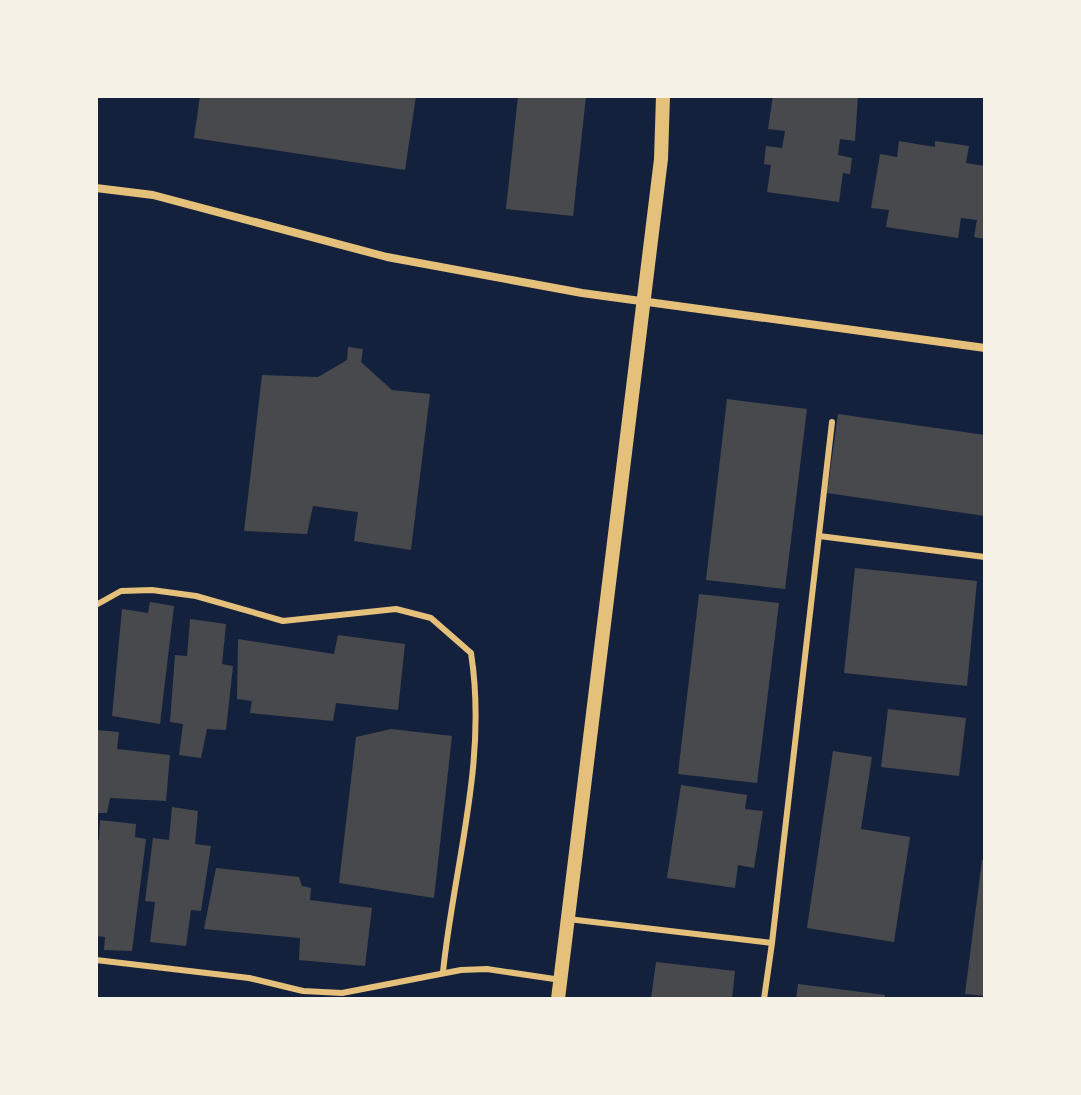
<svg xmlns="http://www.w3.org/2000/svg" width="1081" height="1095" font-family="'Fira Sans',sans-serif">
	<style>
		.building { fill: #48494c }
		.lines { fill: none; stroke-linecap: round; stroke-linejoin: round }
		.service { stroke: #e5c07b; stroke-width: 6 }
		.minor { stroke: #e5c07b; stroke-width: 8 }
		.tertiary { stroke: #e5c07b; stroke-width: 14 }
	</style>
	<rect width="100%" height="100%" fill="#14213d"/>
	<g class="building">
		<path d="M 200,96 L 416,96 L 405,170 L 194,138 Z"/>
		<path d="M 518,96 L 586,96 L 573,216 L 506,209 Z"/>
		<path d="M 773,96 L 858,96 L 855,141 L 840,139 L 838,155 L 852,158 L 850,174 L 843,173 L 839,202 L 767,192 L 771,165 L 764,164 L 766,146 L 782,148 L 785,131 L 768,129 Z"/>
		<path d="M 899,141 L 935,147 L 935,141 L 969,146 L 966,163 L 985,166 L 985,239 L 974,237 L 977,220 L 961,218 L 958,238 L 886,227 L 889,210 L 871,208 L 880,154 L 897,157 Z"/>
		<path d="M 348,347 L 363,349 L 361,362 L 392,390 L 430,394 L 411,550 L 354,541 L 358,512 L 313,506 L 307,534 L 244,531 L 262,375 L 318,377 L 347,360 Z"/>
		<path d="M 727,399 L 807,409 L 785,589 L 706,580 Z"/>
		<path d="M 838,414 L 985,435 L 985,516 L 827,493 Z"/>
		<path d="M 855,568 L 977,581 L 967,686 L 844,673 Z"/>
		<path d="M 699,594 L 779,603 L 757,783 L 678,774 Z"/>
		<path d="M 150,602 L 174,606 L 160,724 L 112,716 L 122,609 L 148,613 Z"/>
		<path d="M 190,619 L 226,624 L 222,664 L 233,666 L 226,730 L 207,729 L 201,758 L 179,755 L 183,724 L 170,722 L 175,655 L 187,656 Z"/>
		<path d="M 338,635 L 405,644 L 398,710 L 336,703 L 333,721 L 250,713 L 252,701 L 237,699 L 238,639 L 334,654 Z"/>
		<path d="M 888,709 L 966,718 L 959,776 L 881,767 Z"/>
		<path d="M 391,729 L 452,736 L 434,898 L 339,883 L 356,737 Z"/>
		<path d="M 96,730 L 119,732 L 117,749 L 170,755 L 166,801 L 110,798 L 107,813 L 96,813 Z"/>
		<path d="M 833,751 L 872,757 L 861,829 L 910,837 L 894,942 L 807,928 Z"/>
		<path d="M 681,785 L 747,795 L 745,809 L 763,811 L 754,868 L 738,865 L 735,888 L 667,878 Z"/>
		<path d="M 172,807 L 198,811 L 195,844 L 211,846 L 201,911 L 191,910 L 186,946 L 150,942 L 155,902 L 145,901 L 153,838 L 169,840 Z"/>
		<path d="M 100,820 L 136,824 L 135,837 L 146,839 L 132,951 L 104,950 L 105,937 L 96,936 L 96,840 L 99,840 Z"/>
		<path d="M 982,860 L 985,860 L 985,996 L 965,994 Z"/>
		<path d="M 216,868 L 299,877 L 302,886 L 311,888 L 310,900 L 372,908 L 365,966 L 299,960 L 300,938 L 204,929 Z"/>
		<path d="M 656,962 L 735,971 L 732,999 L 651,999 Z"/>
		<path d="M 798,984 L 885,995 L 884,999 L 796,999 Z"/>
	</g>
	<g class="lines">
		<g class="service">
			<path d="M 819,536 L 985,557"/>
			<path d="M 96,605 L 121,591 L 152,590 L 196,596 L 283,621 L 396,609 L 431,618 L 471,653 C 488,761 454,865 443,972"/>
			<path d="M 568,919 L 772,943 L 764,999"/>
			<path d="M 772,943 L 832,422"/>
			<path d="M 96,960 L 249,978 L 303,991 L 342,993 L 461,970 L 487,969 L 561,980"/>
		</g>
		<path class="minor" d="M 96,188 L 153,195 L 387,257 L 582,293 L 985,348"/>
		<path class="tertiary" d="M 558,999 L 661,159 L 663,96"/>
	</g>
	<rect width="1081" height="1095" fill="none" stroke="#f6f1e7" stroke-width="196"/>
</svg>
